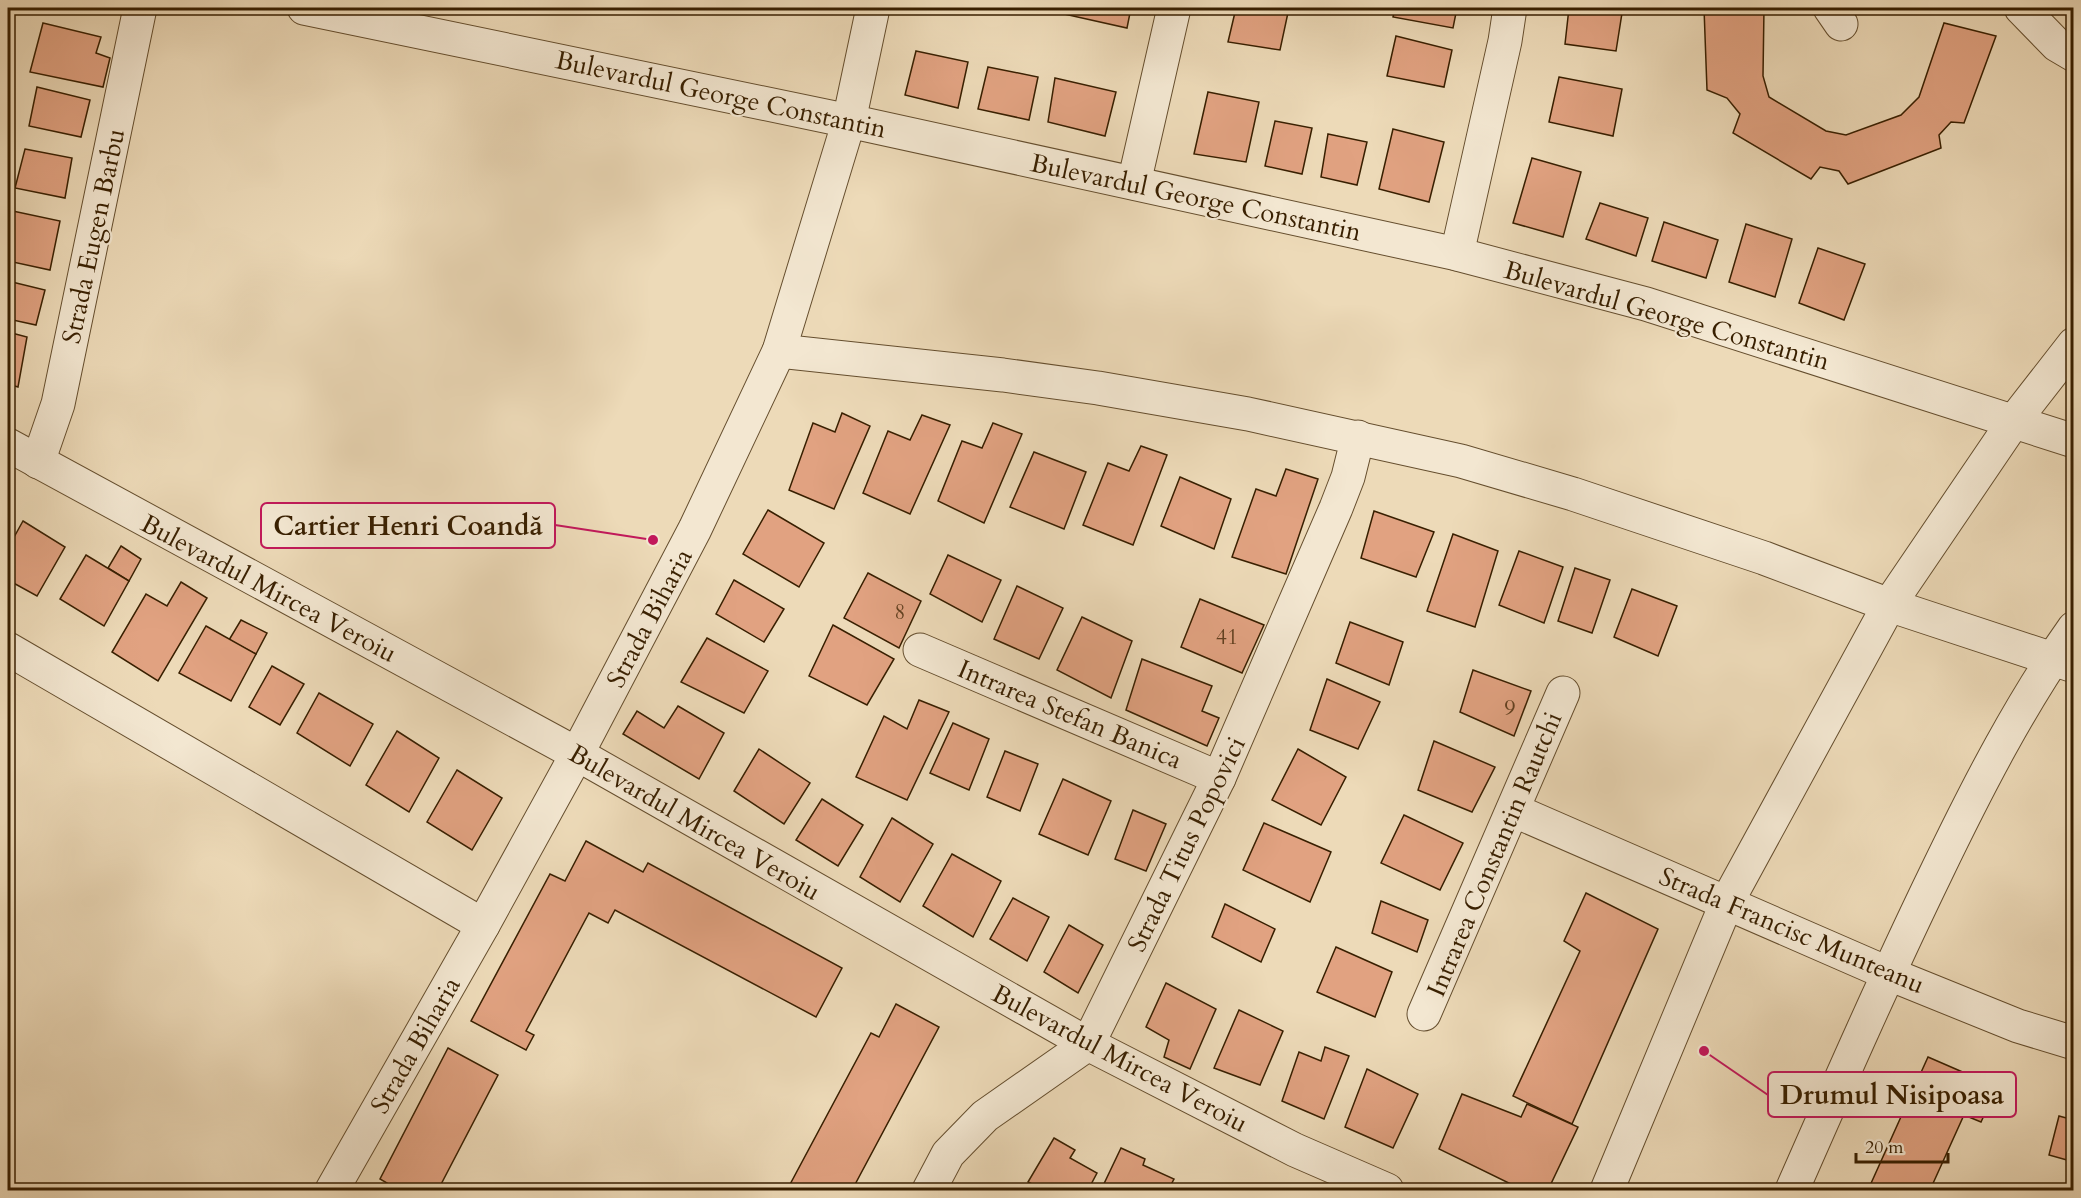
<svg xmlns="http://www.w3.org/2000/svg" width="2081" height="1198" font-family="Cardo,serif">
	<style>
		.building { fill: #e1a281; stroke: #381f00; stroke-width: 1.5 }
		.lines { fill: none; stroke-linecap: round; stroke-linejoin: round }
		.minor-casing { stroke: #654e2e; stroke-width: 35 }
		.minor { stroke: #f3e7d1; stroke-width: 33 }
		.labels { text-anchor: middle; stroke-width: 4.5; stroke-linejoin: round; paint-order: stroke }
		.number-label { font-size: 22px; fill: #624020 }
		.street-label { font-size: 26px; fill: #381f00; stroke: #f3e7d1 }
		.leader { fill: none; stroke: #c2185b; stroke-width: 2 }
		.callout-dot { fill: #c2185b; stroke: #f3e7d1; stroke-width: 2 }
		.callout { fill: #f3e7d1; stroke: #c2185b; stroke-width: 2 }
		.callout-label { font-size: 27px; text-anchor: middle; font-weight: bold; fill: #381f00 }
	</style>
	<rect width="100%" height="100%" fill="#eddab8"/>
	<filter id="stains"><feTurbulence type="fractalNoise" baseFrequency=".00333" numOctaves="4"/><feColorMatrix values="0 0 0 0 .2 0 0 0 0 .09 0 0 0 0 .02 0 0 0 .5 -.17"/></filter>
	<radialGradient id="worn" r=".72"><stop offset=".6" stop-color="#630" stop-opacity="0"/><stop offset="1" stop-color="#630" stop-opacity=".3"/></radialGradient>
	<g class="building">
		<path d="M 1066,8 L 1131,8 L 1127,28 L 1064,14 Z"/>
		<path d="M 1236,8 L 1289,8 L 1280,50 L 1228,42 Z"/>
		<path d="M 1395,8 L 1457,8 L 1453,28 L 1393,17 Z"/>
		<path d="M 1569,8 L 1591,8 L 1622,13 L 1616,51 L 1565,44 Z"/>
		<path d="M 1704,8 L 1764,8 L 1763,76 L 1769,97 L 1826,131 L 1846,135 L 1901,115 L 1919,97 L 1944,23 L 1996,36 L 1964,123 L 1951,122 L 1939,135 L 1941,148 L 1848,184 L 1839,171 L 1820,167 L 1811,179 L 1733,133 L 1740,114 L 1727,98 L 1707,90 Z"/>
		<path d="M 43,23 L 101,37 L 96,53 L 110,58 L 103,87 L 30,72 Z"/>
		<path d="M 1396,36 L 1452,50 L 1444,87 L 1387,76 Z"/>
		<path d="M 916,51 L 968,62 L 958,108 L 905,95 Z"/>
		<path d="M 988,67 L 1038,77 L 1029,120 L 978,109 Z"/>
		<path d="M 1559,77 L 1622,89 L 1613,136 L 1549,122 Z"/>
		<path d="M 1055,78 L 1116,92 L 1105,136 L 1048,122 Z"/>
		<path d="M 37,87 L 90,100 L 81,137 L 29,126 Z"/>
		<path d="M 1208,92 L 1259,102 L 1246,162 L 1194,154 Z"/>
		<path d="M 1275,121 L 1312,128 L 1302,174 L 1265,166 Z"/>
		<path d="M 1393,129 L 1444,142 L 1429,202 L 1379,189 Z"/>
		<path d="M 1328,134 L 1367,142 L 1357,185 L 1321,177 Z"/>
		<path d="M 25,149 L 72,158 L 65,198 L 15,188 Z"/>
		<path d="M 1532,158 L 1581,172 L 1563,237 L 1513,223 Z"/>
		<path d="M 1600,203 L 1648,218 L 1636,256 L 1586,239 Z"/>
		<path d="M 8,210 L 60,221 L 50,270 L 8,261 Z"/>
		<path d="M 1664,222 L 1718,240 L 1706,278 L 1652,261 Z"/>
		<path d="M 1746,224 L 1792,239 L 1775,297 L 1729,282 Z"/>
		<path d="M 1818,248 L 1865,264 L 1844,320 L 1799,303 Z"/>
		<path d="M 8,281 L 45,290 L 36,325 L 8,319 Z"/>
		<path d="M 8,332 L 27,337 L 18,387 L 8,384 Z"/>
		<path d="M 842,413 L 870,426 L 834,509 L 789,490 L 813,423 L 835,432 Z"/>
		<path d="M 922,415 L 950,425 L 910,514 L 863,493 L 888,431 L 910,440 Z"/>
		<path d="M 993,423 L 1022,434 L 984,523 L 938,501 L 962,441 L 982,448 Z"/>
		<path d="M 1141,446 L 1167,455 L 1133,545 L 1083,525 L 1108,463 L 1129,471 Z"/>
		<path d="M 1034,452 L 1086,472 L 1064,529 L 1010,507 Z"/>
		<path d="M 1286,469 L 1318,479 L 1286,574 L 1232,557 L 1256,489 L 1276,496 Z"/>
		<path d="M 1180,477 L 1231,499 L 1214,549 L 1161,526 Z"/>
		<path d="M 768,510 L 824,543 L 799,587 L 743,554 Z"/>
		<path d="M 1374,511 L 1434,532 L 1416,577 L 1361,558 Z"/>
		<path d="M 23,521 L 65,547 L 37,596 L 8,580 L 8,548 Z"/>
		<path d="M 1453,534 L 1498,551 L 1475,627 L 1427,611 Z"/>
		<path d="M 121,546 L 141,559 L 129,581 L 108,568 Z"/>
		<path d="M 1519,551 L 1563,567 L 1544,623 L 1499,605 Z"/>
		<path d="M 86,555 L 129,581 L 104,626 L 60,599 Z"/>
		<path d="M 948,555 L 1001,580 L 982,622 L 930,594 Z"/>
		<path d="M 1575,568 L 1610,580 L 1592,633 L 1558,621 Z"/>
		<path d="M 868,573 L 921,601 L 899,648 L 844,618 Z"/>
		<path d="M 734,580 L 784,609 L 764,642 L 716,614 Z"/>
		<path d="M 181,582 L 207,598 L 158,681 L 112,652 L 146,594 L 167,606 Z"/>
		<path d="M 1017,586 L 1063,608 L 1039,659 L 994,639 Z"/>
		<path d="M 1632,589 L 1677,606 L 1658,656 L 1614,637 Z"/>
		<path d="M 1200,599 L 1264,625 L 1242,673 L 1181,647 Z"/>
		<path d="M 1082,617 L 1132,641 L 1111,698 L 1057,670 Z"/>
		<path d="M 241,620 L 267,633 L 256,654 L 229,640 Z"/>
		<path d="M 1350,622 L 1403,642 L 1389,685 L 1336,663 Z"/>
		<path d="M 833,625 L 894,659 L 867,705 L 809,676 Z"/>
		<path d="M 206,626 L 256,654 L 231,701 L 179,673 Z"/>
		<path d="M 707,638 L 768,671 L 744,713 L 681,682 Z"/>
		<path d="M 1142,659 L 1212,686 L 1202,711 L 1219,718 L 1207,746 L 1126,710 Z"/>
		<path d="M 272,666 L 304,684 L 280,725 L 249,707 Z"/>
		<path d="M 1473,670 L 1531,691 L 1514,736 L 1460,712 Z"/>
		<path d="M 1327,679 L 1380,702 L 1358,749 L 1310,730 Z"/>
		<path d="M 319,693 L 373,724 L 350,766 L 297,733 Z"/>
		<path d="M 919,700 L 949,712 L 907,800 L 856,777 L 884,716 L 907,729 Z"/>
		<path d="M 678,706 L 724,733 L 699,779 L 623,734 L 637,711 L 664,728 Z"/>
		<path d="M 953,723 L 989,739 L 969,790 L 930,773 Z"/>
		<path d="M 397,731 L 439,758 L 409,812 L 366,785 Z"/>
		<path d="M 1434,741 L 1495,767 L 1472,812 L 1418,790 Z"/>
		<path d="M 759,749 L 810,783 L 784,824 L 734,791 Z"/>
		<path d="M 1298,749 L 1346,777 L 1321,825 L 1272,800 Z"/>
		<path d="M 1005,751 L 1038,764 L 1020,811 L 987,797 Z"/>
		<path d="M 457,770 L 502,798 L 472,850 L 427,822 Z"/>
		<path d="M 1063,779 L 1111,801 L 1088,855 L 1039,834 Z"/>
		<path d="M 822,799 L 863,825 L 838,866 L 796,840 Z"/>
		<path d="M 1133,810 L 1166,824 L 1146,871 L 1115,859 Z"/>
		<path d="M 1404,815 L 1463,843 L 1440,890 L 1381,863 Z"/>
		<path d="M 892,818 L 933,844 L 900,902 L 860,877 Z"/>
		<path d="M 1264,823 L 1331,852 L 1310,902 L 1243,870 Z"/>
		<path d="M 586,841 L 643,872 L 648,863 L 842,968 L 816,1017 L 615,910 L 608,923 L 589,913 L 526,1031 L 534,1035 L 526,1050 L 471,1021 L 550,874 L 565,881 Z"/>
		<path d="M 952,854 L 1001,881 L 973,937 L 923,906 Z"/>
		<path d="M 1586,893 L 1658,929 L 1572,1124 L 1513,1096 L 1580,951 L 1564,941 Z"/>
		<path d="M 1013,898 L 1049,917 L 1027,961 L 990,939 Z"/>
		<path d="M 1381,901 L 1428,920 L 1417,952 L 1372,933 Z"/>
		<path d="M 1225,904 L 1275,929 L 1261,962 L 1212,937 Z"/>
		<path d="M 1069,925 L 1103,945 L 1078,993 L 1044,972 Z"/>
		<path d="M 1336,947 L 1392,972 L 1375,1017 L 1317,992 Z"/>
		<path d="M 1166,983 L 1216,1009 L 1190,1069 L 1164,1057 L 1169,1040 L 1146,1027 Z"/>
		<path d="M 896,1004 L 939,1027 L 852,1190 L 787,1190 L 871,1033 L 879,1037 Z"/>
		<path d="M 1239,1010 L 1283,1031 L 1260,1085 L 1214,1068 Z"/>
		<path d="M 1325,1047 L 1349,1056 L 1324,1119 L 1282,1101 L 1299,1052 L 1321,1061 Z"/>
		<path d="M 448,1048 L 498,1075 L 438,1190 L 383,1190 L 387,1183 L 380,1179 Z"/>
		<path d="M 1928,1057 L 1997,1087 L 1981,1122 L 1964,1115 L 1930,1190 L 1868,1190 Z"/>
		<path d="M 1367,1069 L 1418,1094 L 1393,1148 L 1345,1127 Z"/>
		<path d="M 1462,1094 L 1521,1117 L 1527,1104 L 1578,1127 L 1548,1190 L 1523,1190 L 1439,1149 Z"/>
		<path d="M 2059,1116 L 2074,1120 L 2074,1162 L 2049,1155 Z"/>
		<path d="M 1054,1138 L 1075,1150 L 1070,1158 L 1097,1173 L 1088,1190 L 1044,1190 L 1028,1182 Z"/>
		<path d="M 1121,1148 L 1145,1159 L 1143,1165 L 1174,1179 L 1168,1190 L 1101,1190 Z"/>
		<path d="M 2070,1181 L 2074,1190 L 2054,1190 Z"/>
	</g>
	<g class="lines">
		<g class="minor-casing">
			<g id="minor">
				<path d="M 304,8 L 849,121 L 1457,254 L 1646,304 L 2074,441"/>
				<path d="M 1830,8 L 1841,24"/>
				<path d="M 2021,8 L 2057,45 L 2074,55"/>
				<path d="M 1134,183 L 1174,8"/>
				<path d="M 1457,254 L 1505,41 L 1510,8"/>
				<path d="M 779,351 L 1003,375 L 1098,388 L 1248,414 L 1461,461 L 1573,494 L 1764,558 L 1889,605 L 2074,666"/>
				<path d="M 8,445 L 577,754 L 1088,1044 L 1295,1150 L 1387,1190"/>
				<path d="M 38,462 L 58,404 L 140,8"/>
				<path d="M 8,649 L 483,925"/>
				<path d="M 920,650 L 1219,778"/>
				<path d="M 1513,810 L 1887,973 L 2018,1026 L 2074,1043"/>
				<path d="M 1424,1014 L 1563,693"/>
				<path d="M 332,1190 L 483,925 L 577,754 L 695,529 L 779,351 L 849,121 L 873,8"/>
				<path d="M 929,1190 L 948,1154 L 985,1116 L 1088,1044 L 1219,778 L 1336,508 L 1348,477 L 1358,437"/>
				<path d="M 1607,1190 L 1727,902 L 1889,605 L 2014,421 L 2074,344"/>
				<path d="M 1792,1190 C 1839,1083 1886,976 1937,871 C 1977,788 2020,704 2074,628"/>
			</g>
		</g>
		<use href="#minor" class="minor"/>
	</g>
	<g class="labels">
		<g class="number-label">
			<text x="900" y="619">8</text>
			<text x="1227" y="644">41</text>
			<text x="1510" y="715">9</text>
		</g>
		<g class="street-label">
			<text transform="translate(721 94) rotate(12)" y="9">Bulevardul George Constantin</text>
			<text transform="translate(1196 197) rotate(12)" y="9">Bulevardul George Constantin</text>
			<text transform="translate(93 236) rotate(-78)" y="9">Strada Eugen Barbu</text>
			<text transform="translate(1667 315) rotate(16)" y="9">Bulevardul George Constantin</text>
			<text transform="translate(269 588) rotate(28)" y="9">Bulevardul Mircea Veroiu</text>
			<text transform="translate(649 618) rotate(-62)" y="9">Strada Biharia</text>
			<text transform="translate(1070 714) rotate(23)" y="9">Intrarea Stefan Banica</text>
			<text transform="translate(695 822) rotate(30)" y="9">Bulevardul Mircea Veroiu</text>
			<text transform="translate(1186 844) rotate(-64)" y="9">Strada Titus Popovici</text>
			<text transform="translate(1494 854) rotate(-67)" y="9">Intrarea Constantin Rautchi</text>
			<text transform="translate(1792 930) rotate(23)" y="9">Strada Francisc Munteanu</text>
			<text transform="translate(415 1045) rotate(-60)" y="9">Strada Biharia</text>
			<text transform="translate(1120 1058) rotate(28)" y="9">Bulevardul Mircea Veroiu</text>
		</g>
	</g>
	<path class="leader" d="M653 540L555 525M1704 1051L1768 1095"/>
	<g class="callout-dot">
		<circle cx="653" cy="540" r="6"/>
		<circle cx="1704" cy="1051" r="6"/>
	</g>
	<g class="callout">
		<rect x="261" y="503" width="294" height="45" rx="6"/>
		<rect x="1768" y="1072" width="248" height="45" rx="6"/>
	</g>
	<g class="callout-label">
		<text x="408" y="535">Cartier Henri Coandă</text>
		<text x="1892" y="1104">Drumul Nisipoasa</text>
	</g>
	<rect width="2081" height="1198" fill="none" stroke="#eddab8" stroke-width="30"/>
	<rect x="9" y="9" width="2063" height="1180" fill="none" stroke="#381f00" stroke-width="3"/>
	<rect x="15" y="15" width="2051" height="1168" fill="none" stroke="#381f00" stroke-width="1.5"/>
	<path d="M1856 1153v9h92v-9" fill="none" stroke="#381f00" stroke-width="3"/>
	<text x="1865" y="1153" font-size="18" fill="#381f00" stroke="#f3e7d1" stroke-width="4.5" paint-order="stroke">20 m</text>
	<rect width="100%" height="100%" filter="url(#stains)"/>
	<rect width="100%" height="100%" fill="url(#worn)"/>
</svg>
